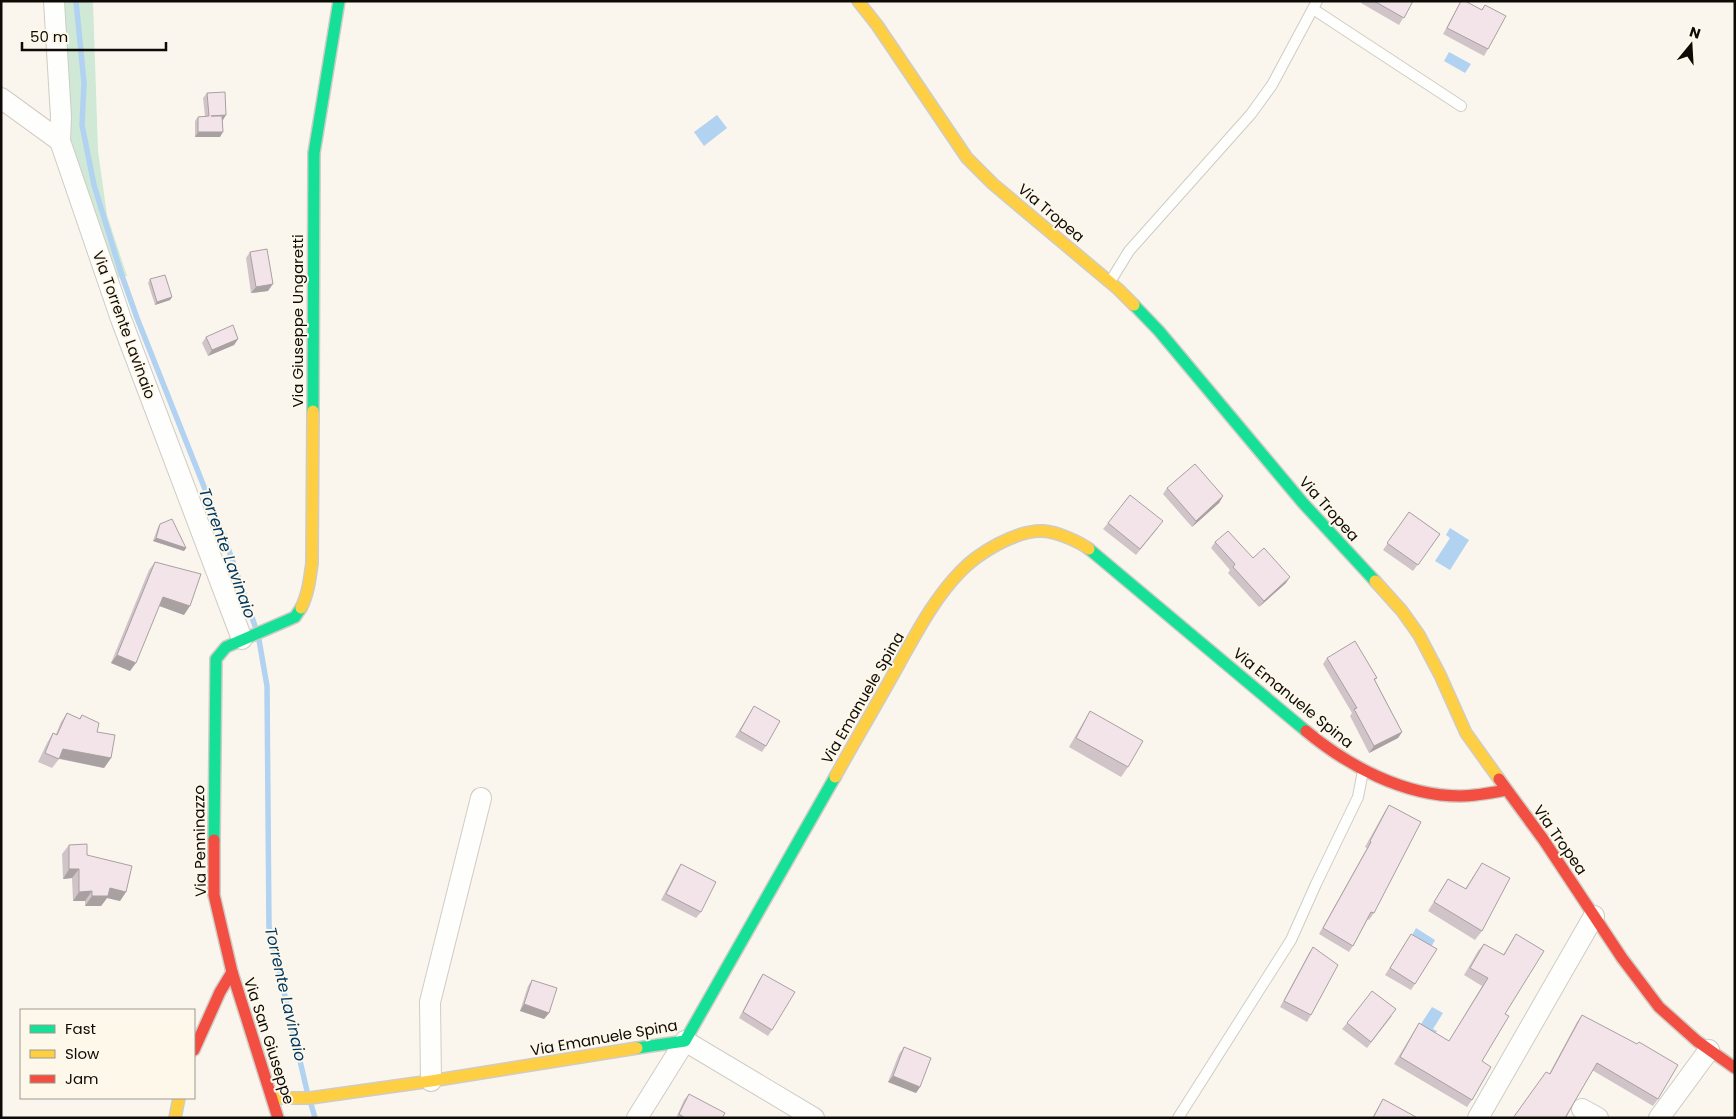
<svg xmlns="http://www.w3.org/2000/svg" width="1736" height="1119" font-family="Poppins,sans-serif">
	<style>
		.green { fill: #cfe9d6 }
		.water { fill: #b1d2f0 }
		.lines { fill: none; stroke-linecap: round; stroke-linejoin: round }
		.stream { stroke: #b1d2f0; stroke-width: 5.5 }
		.lane-casing { stroke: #cfccc5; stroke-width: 12 }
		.street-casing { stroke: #cfccc5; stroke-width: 22 }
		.fast-casing { stroke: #cfccc5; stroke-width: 14 }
		.slow-casing { stroke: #cfccc5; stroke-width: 14 }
		.jam-casing { stroke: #cfccc5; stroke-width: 14 }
		.lane { stroke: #fefefc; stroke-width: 10 }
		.street { stroke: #fefefc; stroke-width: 20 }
		.fast { stroke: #16e098; stroke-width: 11 }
		.slow { stroke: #ffcf43; stroke-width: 11 }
		.jam { stroke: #f24e42; stroke-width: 11 }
		.wall { fill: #d0c4c8 }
		.shaded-wall { fill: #a9a0a2 }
		.building { fill: #f2e4e8; stroke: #a9a0a2 }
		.labels { text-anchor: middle; stroke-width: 4; stroke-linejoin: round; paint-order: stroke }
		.street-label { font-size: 15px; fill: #0e0b06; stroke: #fef8ea }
		.water-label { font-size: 16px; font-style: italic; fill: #003a64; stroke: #fef8ea }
	</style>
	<rect width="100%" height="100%" fill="#faf6ee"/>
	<path class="green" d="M 62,1 L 93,1 L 98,151 L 107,215 L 127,276 L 116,278 L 67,144 Z"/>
	<g class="water">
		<path d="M 1449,52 L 1471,64 L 1465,73 L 1444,61 Z"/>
		<path d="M 717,115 L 727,128 L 704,146 L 694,132 Z"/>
		<path d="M 1450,528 L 1469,540 L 1450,570 L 1435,561 L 1450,538 L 1446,535 Z"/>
		<path d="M 1416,928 L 1435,940 L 1429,951 L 1410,939 Z"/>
		<path d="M 1432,1007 L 1443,1013 L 1433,1029 L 1437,1031 L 1434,1036 L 1419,1027 Z"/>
	</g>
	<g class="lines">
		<g class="stream">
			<path d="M 76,1 L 84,83 L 82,125 L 94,185 L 121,273 L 137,318 L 226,542 L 255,626"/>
			<path d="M 259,640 L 267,686 L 269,927 L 307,1091"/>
			<path d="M 311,1104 L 315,1118"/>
		</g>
		<g class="lane-casing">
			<g id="lane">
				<path d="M 1313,9 L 1461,106"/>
				<path d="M 1110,282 L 1129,251 L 1251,114 L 1272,85 L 1317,1"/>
				<path d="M 1178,1118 L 1291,940 L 1316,884 L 1358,797 L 1363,771"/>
			</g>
		</g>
		<g class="street-casing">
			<g id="street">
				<path d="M 54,1 L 61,117 L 60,141 L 121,319 L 242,639"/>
				<path d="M 1,98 L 60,141"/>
				<path d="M 431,1081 L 430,1002 L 481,798"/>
				<path d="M 1582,1109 L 1598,1118"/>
				<path d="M 637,1118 L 685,1041 L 814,1118"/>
				<path d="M 1478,1118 L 1594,916"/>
				<path d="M 1659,1118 L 1709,1050"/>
			</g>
		</g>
		<g class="fast-casing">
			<g id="fast">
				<path d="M 1134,305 L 1159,331 L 1303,503 L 1375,581"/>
				<path d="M 313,411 L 314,153 L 339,1"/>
				<path d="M 1089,549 L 1306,731"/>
				<path d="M 214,840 L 216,659 L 226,647 L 295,617 L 301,608"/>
				<path d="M 637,1048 L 685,1041 L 835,777"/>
			</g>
		</g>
		<g class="slow-casing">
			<g id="slow">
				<path d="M 858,1 L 877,25 L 967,158 L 993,184 L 1118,289 L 1134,305"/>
				<path d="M 1375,581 L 1402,611 L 1419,635 L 1440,675 L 1466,733 L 1499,779"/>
				<path d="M 301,608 C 308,595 310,578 312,563 L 313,411"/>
				<path d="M 835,777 C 856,739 878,702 899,664 C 917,632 934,599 960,572 C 978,553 1016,530 1043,531 C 1057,532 1078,541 1089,549"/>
				<path d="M 272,1098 L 310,1098 L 431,1081 L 637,1048"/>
				<path d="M 175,1118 L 179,1098"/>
			</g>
		</g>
		<g class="jam-casing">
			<g id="jam">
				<path d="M 1306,731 C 1348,766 1404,796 1460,796 C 1476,796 1491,793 1506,790"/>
				<path d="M 1499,779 L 1543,839 L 1622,958 L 1659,1007 L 1697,1041 L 1735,1068"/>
				<path d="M 214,840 L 214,895 L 232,972 L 278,1118"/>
				<path d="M 194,1050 L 220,992 L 232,972"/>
			</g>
		</g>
		<use href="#lane" class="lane"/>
		<use href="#street" class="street"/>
		<use href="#fast" class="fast"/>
		<use href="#slow" class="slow"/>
		<use href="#jam" class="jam"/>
	</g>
	<g class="wall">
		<path d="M 1362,1 L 1413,1 L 1399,25 L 1361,3 Z"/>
		<path d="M 1461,1 L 1481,10 L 1485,5 L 1488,49 L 1484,56 L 1443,34 L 1458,6 Z"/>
		<path d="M 207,93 L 223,120 L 220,137 L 195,137 L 195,121 L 198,117 L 205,116 L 203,98 Z"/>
		<path d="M 250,252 L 268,291 L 251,293 L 246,258 Z"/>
		<path d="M 150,279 L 172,297 L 170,300 L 155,305 L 148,283 Z"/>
		<path d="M 206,337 L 238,339 L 234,345 L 208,356 L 202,343 Z"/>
		<path d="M 1167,488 L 1223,496 L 1219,503 L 1192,527 L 1163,494 Z"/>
		<path d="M 1409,512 L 1440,534 L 1413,571 L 1383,550 Z"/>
		<path d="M 1108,523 L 1158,528 L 1136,555 L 1103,529 Z"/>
		<path d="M 160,524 L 186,548 L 184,551 L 153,541 L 158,527 Z"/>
		<path d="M 1215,542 L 1253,558 L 1286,583 L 1259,607 L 1228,573 L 1230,570 L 1211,548 Z"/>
		<path d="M 155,562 L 184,615 L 159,606 L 130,671 L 111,663 L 149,570 Z"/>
		<path d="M 1327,658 L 1377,678 L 1375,680 L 1402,732 L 1398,738 L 1369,753 L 1350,716 L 1352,713 L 1323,664 Z"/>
		<path d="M 754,706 L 766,746 L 762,752 L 735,737 Z"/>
		<path d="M 1090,711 L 1128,767 L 1121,777 L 1069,747 L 1084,721 Z"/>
		<path d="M 67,713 L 79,719 L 82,715 L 97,732 L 111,758 L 104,768 L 59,759 L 52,768 L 38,762 L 47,743 L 53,733 L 56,734 L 61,722 Z"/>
		<path d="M 1389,805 L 1374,913 L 1369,920 L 1368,919 L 1353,946 L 1349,952 L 1319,934 L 1367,848 L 1365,847 L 1385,811 Z"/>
		<path d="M 69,845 L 87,855 L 126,892 L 120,901 L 107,898 L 101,906 L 85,906 L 85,901 L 73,901 L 72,878 L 63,879 L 62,854 Z"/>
		<path d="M 1482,863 L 1482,931 L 1475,940 L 1428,911 L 1448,879 L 1465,889 Z"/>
		<path d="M 681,864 L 701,912 L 696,918 L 661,900 L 677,870 Z"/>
		<path d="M 1411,934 L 1415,984 L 1411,990 L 1385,975 Z"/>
		<path d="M 1516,934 L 1505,1014 L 1482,1061 L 1472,1100 L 1467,1107 L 1394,1064 L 1414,1031 L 1419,1023 L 1449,1041 L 1482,986 L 1464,975 L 1478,951 L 1484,944 L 1503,955 Z"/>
		<path d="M 1313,947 L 1311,1015 L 1307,1022 L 1280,1007 L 1309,953 Z"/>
		<path d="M 763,974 L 772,1030 L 768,1036 L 739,1018 L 759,980 Z"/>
		<path d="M 532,980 L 549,1013 L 544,1019 L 520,1011 L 528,986 Z"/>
		<path d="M 1582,1015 L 1658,1099 L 1653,1106 L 1592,1070 L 1566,1118 L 1549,1074 L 1577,1022 Z"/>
		<path d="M 1392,1016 L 1367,1048 L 1342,1029 L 1347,1023 Z"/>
		<path d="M 904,1047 L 920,1087 L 916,1093 L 888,1082 L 899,1054 Z"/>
		<path d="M 689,1094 L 722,1118 L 676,1118 L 684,1100 Z"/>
		<path d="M 1383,1099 L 1416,1118 L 1372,1118 Z"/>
	</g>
	<g class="shaded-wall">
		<path d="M 226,115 L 223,120 L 208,121 L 211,116 Z"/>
		<path d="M 198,132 L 223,132 L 220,137 L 195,137 Z"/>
		<path d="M 273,284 L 268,291 L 251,293 L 256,287 Z"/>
		<path d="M 172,297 L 170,300 L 155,305 L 157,302 Z"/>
		<path d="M 238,339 L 234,345 L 208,356 L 212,350 Z"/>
		<path d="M 1223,496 L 1219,503 L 1192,527 L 1196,521 Z"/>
		<path d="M 156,538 L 186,548 L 184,551 L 153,541 Z"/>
		<path d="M 1290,577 L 1286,583 L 1259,607 L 1264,601 Z"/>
		<path d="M 163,597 L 190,606 L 184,615 L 157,605 Z"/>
		<path d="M 117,655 L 136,663 L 130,671 L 111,663 Z"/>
		<path d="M 1402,732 L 1398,738 L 1369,753 L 1374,746 Z"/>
		<path d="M 63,749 L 111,758 L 104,768 L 57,758 Z"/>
		<path d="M 69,869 L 79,869 L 72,878 L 63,879 Z"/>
		<path d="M 110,888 L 126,892 L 120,901 L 107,898 L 101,906 L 85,906 L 92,896 Z"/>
		<path d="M 92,891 L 85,901 L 73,901 L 79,892 Z"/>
		<path d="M 524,1004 L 549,1013 L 544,1019 L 520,1011 Z"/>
		<path d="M 893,1076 L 920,1087 L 916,1093 L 888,1082 Z"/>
	</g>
	<g class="building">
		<path d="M 1374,1 L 1413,1 L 1404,18 Z"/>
		<path d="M 1461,1 L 1465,1 L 1482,10 L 1485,5 L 1506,16 L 1488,49 L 1447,28 Z"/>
		<path d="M 225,92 L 226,115 L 211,116 L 222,116 L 223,132 L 198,132 L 198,117 L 209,116 L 207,93 Z"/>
		<path d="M 267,249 L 273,284 L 256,287 L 250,252 Z"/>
		<path d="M 165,275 L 172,297 L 157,302 L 150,279 Z"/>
		<path d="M 233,325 L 238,339 L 212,350 L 206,337 Z"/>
		<path d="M 1195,464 L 1223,496 L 1196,521 L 1167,488 Z"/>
		<path d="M 1130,495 L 1163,521 L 1140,549 L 1108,523 Z"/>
		<path d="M 1409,512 L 1440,534 L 1418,565 L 1387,543 Z"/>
		<path d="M 172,519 L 186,548 L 156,538 L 160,524 Z"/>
		<path d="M 1228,531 L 1253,558 L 1264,548 L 1290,577 L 1264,601 L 1233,567 L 1235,564 L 1215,542 Z"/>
		<path d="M 155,562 L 201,574 L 190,606 L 163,597 L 136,663 L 117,655 Z"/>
		<path d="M 1355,641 L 1377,678 L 1374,679 L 1402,732 L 1374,746 L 1354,709 L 1357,708 L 1327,658 Z"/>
		<path d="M 754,706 L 780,721 L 766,746 L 740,731 Z"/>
		<path d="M 1090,711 L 1143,741 L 1128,767 L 1076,738 Z"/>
		<path d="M 67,713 L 80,719 L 82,715 L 99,723 L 97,732 L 115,735 L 111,758 L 63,749 L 59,759 L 45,753 L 53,733 L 57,735 Z"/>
		<path d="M 1389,805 L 1421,822 L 1374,913 L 1371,912 L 1353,946 L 1323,928 L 1371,842 L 1370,841 Z"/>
		<path d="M 87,844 L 87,855 L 132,866 L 126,892 L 110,888 L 108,896 L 92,896 L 92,891 L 79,892 L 79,869 L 69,869 L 69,845 Z"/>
		<path d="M 1482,863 L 1510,878 L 1482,931 L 1434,902 L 1448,879 L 1466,889 Z"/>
		<path d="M 681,864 L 716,882 L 701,912 L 666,894 Z"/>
		<path d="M 1411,934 L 1437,949 L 1415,984 L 1390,968 Z"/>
		<path d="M 1516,934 L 1544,951 L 1505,1014 L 1509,1016 L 1482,1061 L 1491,1067 L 1472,1100 L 1400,1057 L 1419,1023 L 1449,1041 L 1488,978 L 1470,968 L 1484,944 L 1504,955 Z"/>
		<path d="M 1313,947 L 1338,965 L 1311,1015 L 1284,1001 Z"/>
		<path d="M 763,974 L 795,992 L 772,1030 L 743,1012 Z"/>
		<path d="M 532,980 L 557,988 L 549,1013 L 524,1004 Z"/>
		<path d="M 1372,991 L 1396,1009 L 1371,1042 L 1347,1023 Z"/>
		<path d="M 1582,1015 L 1637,1044 L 1639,1042 L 1678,1065 L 1658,1099 L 1597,1063 L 1565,1118 L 1513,1118 L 1546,1072 L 1550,1074 Z"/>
		<path d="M 904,1047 L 931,1058 L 920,1087 L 893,1076 Z"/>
		<path d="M 689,1094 L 725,1113 L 722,1118 L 685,1118 L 679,1114 Z"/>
		<path d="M 1383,1099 L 1416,1117 L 1416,1118 L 1373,1118 Z"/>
	</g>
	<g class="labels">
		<g class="street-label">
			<text transform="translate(1051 213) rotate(40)" y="5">Via Tropea</text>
			<text transform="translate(298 321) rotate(-90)" y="5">Via Giuseppe Ungaretti</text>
			<text transform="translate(124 325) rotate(70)" y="5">Via Torrente Lavinaio</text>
			<text transform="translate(1329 509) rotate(48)" y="5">Via Tropea</text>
			<text transform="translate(863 698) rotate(-60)" y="5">Via Emanuele Spina</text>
			<text transform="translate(1293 698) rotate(39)" y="5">Via Emanuele Spina</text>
			<text transform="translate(1560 840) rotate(55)" y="5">Via Tropea</text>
			<text transform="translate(200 841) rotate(-91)" y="5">Via Penninazzo</text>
			<text transform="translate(604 1038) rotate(-10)" y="5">Via Emanuele Spina</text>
			<text transform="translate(269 1041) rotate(72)" y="5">Via San Giuseppe</text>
		</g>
		<g class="water-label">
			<text transform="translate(228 553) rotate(70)" y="6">Torrente Lavinaio</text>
			<text transform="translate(286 994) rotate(77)" y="6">Torrente Lavinaio</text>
		</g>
	</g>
	<rect width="1736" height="1119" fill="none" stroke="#0e0b06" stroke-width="5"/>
	<rect x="20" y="1009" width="175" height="90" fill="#fef8ea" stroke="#9e998f"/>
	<rect x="30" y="1025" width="25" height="8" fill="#16e098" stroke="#9e998f"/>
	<text x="65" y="1034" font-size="15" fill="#0e0b06">Fast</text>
	<rect x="30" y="1050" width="25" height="8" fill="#ffcf43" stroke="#9e998f"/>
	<text x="65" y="1059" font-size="15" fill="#0e0b06">Slow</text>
	<rect x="30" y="1075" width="25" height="8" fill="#f24e42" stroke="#9e998f"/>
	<text x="65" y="1084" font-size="15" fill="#0e0b06">Jam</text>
	<g transform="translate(1691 45) rotate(18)" stroke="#fef8ea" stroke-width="4" paint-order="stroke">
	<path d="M0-4L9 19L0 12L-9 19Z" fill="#0e0b06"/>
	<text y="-8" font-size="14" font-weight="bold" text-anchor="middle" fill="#0e0b06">N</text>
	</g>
	<path d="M22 42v8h144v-8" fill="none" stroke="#0e0b06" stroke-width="2.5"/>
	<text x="30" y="42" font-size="15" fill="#0e0b06" stroke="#fef8ea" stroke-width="4" paint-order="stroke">50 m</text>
</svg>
